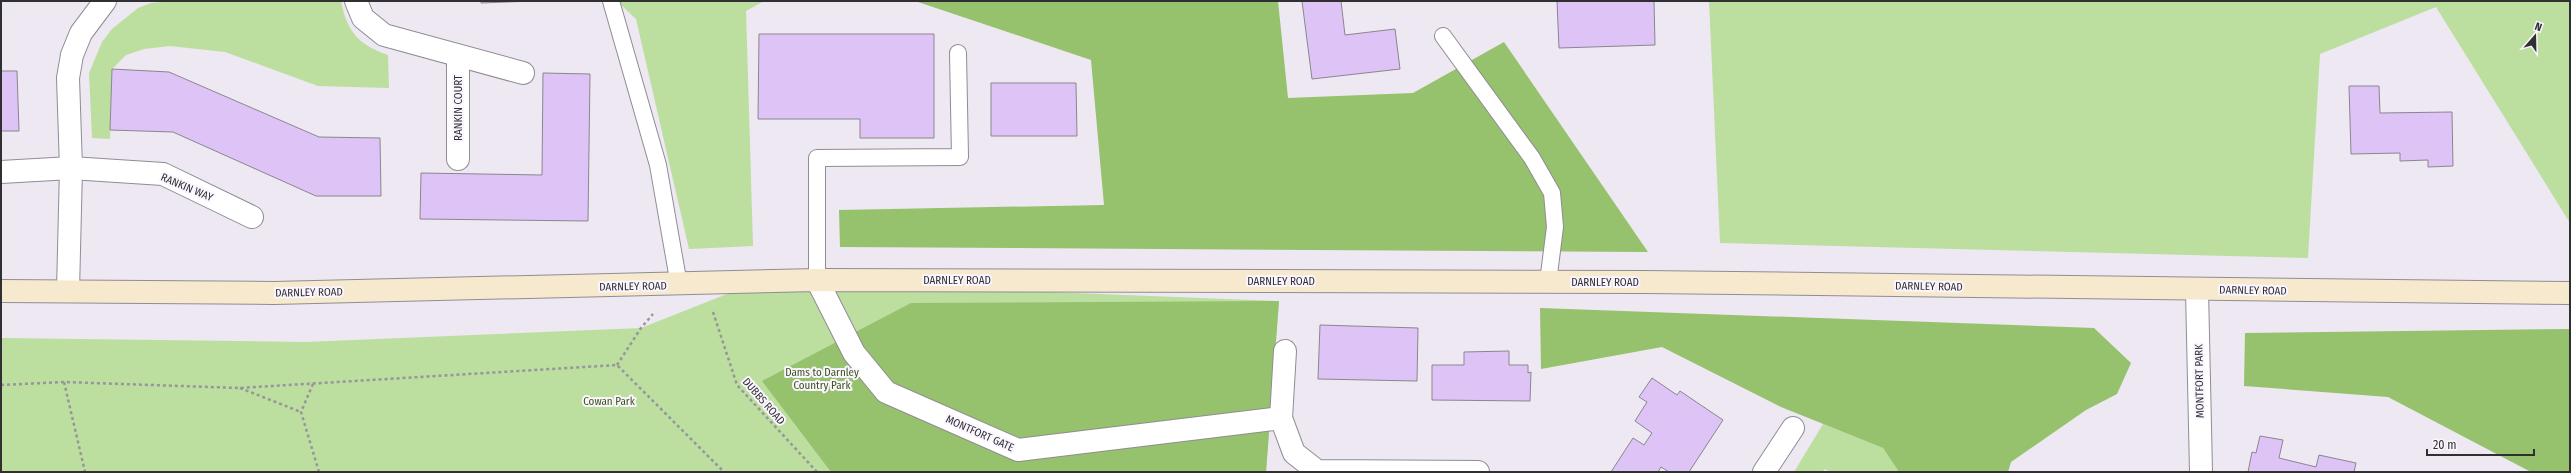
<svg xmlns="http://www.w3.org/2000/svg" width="2571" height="473" font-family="'Fira Sans Condensed',sans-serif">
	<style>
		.green { fill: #bcde9f }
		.forest { fill: #96c16d }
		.building { fill: #dec4f6; stroke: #8a868e }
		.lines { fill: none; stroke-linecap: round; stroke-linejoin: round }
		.service-casing { stroke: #908c94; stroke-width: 18 }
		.minor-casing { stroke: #908c94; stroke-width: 24 }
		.secondary-casing { stroke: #908c94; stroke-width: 24 }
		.path { stroke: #98959b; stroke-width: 2.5; stroke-dasharray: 3 3; stroke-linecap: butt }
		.service { stroke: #fff; stroke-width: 16 }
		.minor { stroke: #fff; stroke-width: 22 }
		.secondary { stroke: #f6e9ce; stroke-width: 22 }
		.labels { text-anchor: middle; stroke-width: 4; stroke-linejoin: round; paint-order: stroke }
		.street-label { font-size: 11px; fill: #302f32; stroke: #faf5fe }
		.park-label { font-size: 11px; fill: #39541a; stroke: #faf5fe }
	</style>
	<rect width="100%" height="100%" fill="#ede8f1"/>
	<g class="green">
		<path d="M 174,1 L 341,1 C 347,32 359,45 388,55 L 389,88 L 318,86 L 225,52 L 170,46 L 144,49 L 126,55 L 112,69 L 110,139 L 92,138 L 89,73 L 102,42 L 112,29 L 138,8 L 151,3 Z"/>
		<path d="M 617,1 L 764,1 L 746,11 L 753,246 L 689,249 L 636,19 Z"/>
		<path d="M 1709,1 L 2570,1 L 2570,223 L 2436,7 L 2320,54 L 2308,258 L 1720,243 Z"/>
		<path d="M 760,281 L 1279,301 L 1266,472 L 1,472 L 1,338 L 306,342 L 641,328 Z"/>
		<path d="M 1823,424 L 1883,448 L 1899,472 L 1830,472 L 1825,469 L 1822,472 L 1794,472 Z"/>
	</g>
	<g class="forest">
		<path d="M 915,1 L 1278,1 L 1288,98 L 1413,93 L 1504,42 L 1648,252 L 840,247 L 839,210 L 1104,205 L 1091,60 Z"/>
		<path d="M 1279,301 L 1266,472 L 831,472 L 762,381 L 911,303 Z"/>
		<path d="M 1540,308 L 2094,328 L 2131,363 L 2117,394 L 2086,410 L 2011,462 L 2008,472 L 1899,472 L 1883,448 L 1781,407 L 1662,347 L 1541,369 Z"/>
		<path d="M 2570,329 L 2570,472 L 2531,472 L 2388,397 L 2244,386 L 2245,333 Z"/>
	</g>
	<g class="building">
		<path d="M 481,1 L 533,1 L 481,3 Z"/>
		<path d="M 1302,1 L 1341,1 L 1345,35 L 1395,29 L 1400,69 L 1312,79 Z"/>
		<path d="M 1557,1 L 1654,1 L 1655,45 L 1559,48 Z"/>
		<path d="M 759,34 L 934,34 L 934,138 L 860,138 L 860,119 L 758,119 Z"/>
		<path d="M 112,69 L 169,72 L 319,137 L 380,138 L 381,196 L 316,196 L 173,132 L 110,130 Z"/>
		<path d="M 1,71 L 17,71 L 19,131 L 1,131 Z"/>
		<path d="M 543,73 L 590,74 L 588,221 L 420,219 L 421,173 L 542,175 Z"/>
		<path d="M 991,83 L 1076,83 L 1077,136 L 991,136 Z"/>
		<path d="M 2349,86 L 2379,86 L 2380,113 L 2452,112 L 2453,166 L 2428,167 L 2428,160 L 2400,161 L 2400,153 L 2351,154 Z"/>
		<path d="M 1320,325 L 1418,328 L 1417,381 L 1318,379 Z"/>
		<path d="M 1509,351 L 1509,365 L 1528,365 L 1528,373 L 1531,372 L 1530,401 L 1432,400 L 1432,365 L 1464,365 L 1464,352 Z"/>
		<path d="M 1652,378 L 1677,395 L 1680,391 L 1723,420 L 1689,472 L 1669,472 L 1661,467 L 1658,472 L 1611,472 L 1633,438 L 1644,445 L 1652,433 L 1635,421 L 1647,402 L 1639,397 Z"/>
		<path d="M 2260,436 L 2283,440 L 2279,458 L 2316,467 L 2319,455 L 2356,463 L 2354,472 L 2248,472 L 2252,452 L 2256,453 Z"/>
	</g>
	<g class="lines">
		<g class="service-casing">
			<g id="service">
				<path d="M 611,1 L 658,165 L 679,285"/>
				<path d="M 1443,36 L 1532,158 L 1552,193 L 1555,227 L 1548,282"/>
				<path d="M 817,280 L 817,158 L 960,157 L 958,53"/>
			</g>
		</g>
		<g class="minor-casing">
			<g id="minor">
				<path d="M 356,1 L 363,18 L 384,35 L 523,73"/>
				<path d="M 458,159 L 458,56"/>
				<path d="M 1,172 L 71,168 L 163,174 L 252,217"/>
				<path d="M 817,280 L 854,353 L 886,392 L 1018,450 L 1281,418 L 1294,453 L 1317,471 L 1478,472"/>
				<path d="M 2197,290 L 2201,472"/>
				<path d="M 68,291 L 71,168 L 68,78 L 72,55 L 81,33 L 105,1"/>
				<path d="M 1281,418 L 1285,351"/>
				<path d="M 1764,472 L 1793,428"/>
			</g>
		</g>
		<g class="secondary-casing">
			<path id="secondary" d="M 1,291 L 274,293 L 817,280 L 1644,282 L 2570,293"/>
		</g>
		<g class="path">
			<path d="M 713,312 L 737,385 L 817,472"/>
			<path d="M 617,365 L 641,328 L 653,314"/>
			<path d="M 64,382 L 85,472"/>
			<path d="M 313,384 L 301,412 L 319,472"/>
			<path d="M 1,385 L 64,382 L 239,388 L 617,365 L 724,472"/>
			<path d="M 240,388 L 301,412"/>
		</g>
		<use href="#service" class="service"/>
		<use href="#minor" class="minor"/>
		<use href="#secondary" class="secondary"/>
	</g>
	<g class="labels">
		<g class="street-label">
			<text transform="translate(458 108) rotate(-90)" y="4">RANKIN COURT</text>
			<text transform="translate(187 187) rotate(23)" y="4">RANKIN WAY</text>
			<text x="957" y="284">DARNLEY ROAD</text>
			<text x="1281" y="285">DARNLEY ROAD</text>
			<text x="1605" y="286">DARNLEY ROAD</text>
			<text transform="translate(633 286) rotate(-1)" y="4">DARNLEY ROAD</text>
			<text transform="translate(1929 286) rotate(1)" y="4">DARNLEY ROAD</text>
			<text transform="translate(2253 290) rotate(1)" y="4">DARNLEY ROAD</text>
			<text transform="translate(309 292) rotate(-1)" y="4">DARNLEY ROAD</text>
			<text transform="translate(2199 381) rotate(-91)" y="4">MONTFORT PARK</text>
			<text transform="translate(764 401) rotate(49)" y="4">DUBBS ROAD</text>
			<text transform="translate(980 433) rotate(24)" y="4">MONTFORT GATE</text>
		</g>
		<g class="park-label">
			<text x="822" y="376">Dams to Darnley<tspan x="822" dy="13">Country Park</tspan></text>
			<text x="609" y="405">Cowan Park</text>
		</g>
	</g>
	<rect width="2571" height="473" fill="none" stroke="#302f32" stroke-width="4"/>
	<g transform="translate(2535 36) rotate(20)" stroke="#faf5fe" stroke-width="3" paint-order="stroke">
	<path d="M0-3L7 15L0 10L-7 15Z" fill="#302f32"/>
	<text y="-6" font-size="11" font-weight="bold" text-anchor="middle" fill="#302f32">N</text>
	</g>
	<path d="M2427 449v6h107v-6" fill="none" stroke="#302f32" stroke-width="2"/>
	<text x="2433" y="449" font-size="12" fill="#302f32" stroke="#faf5fe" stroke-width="3" paint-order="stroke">20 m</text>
</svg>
